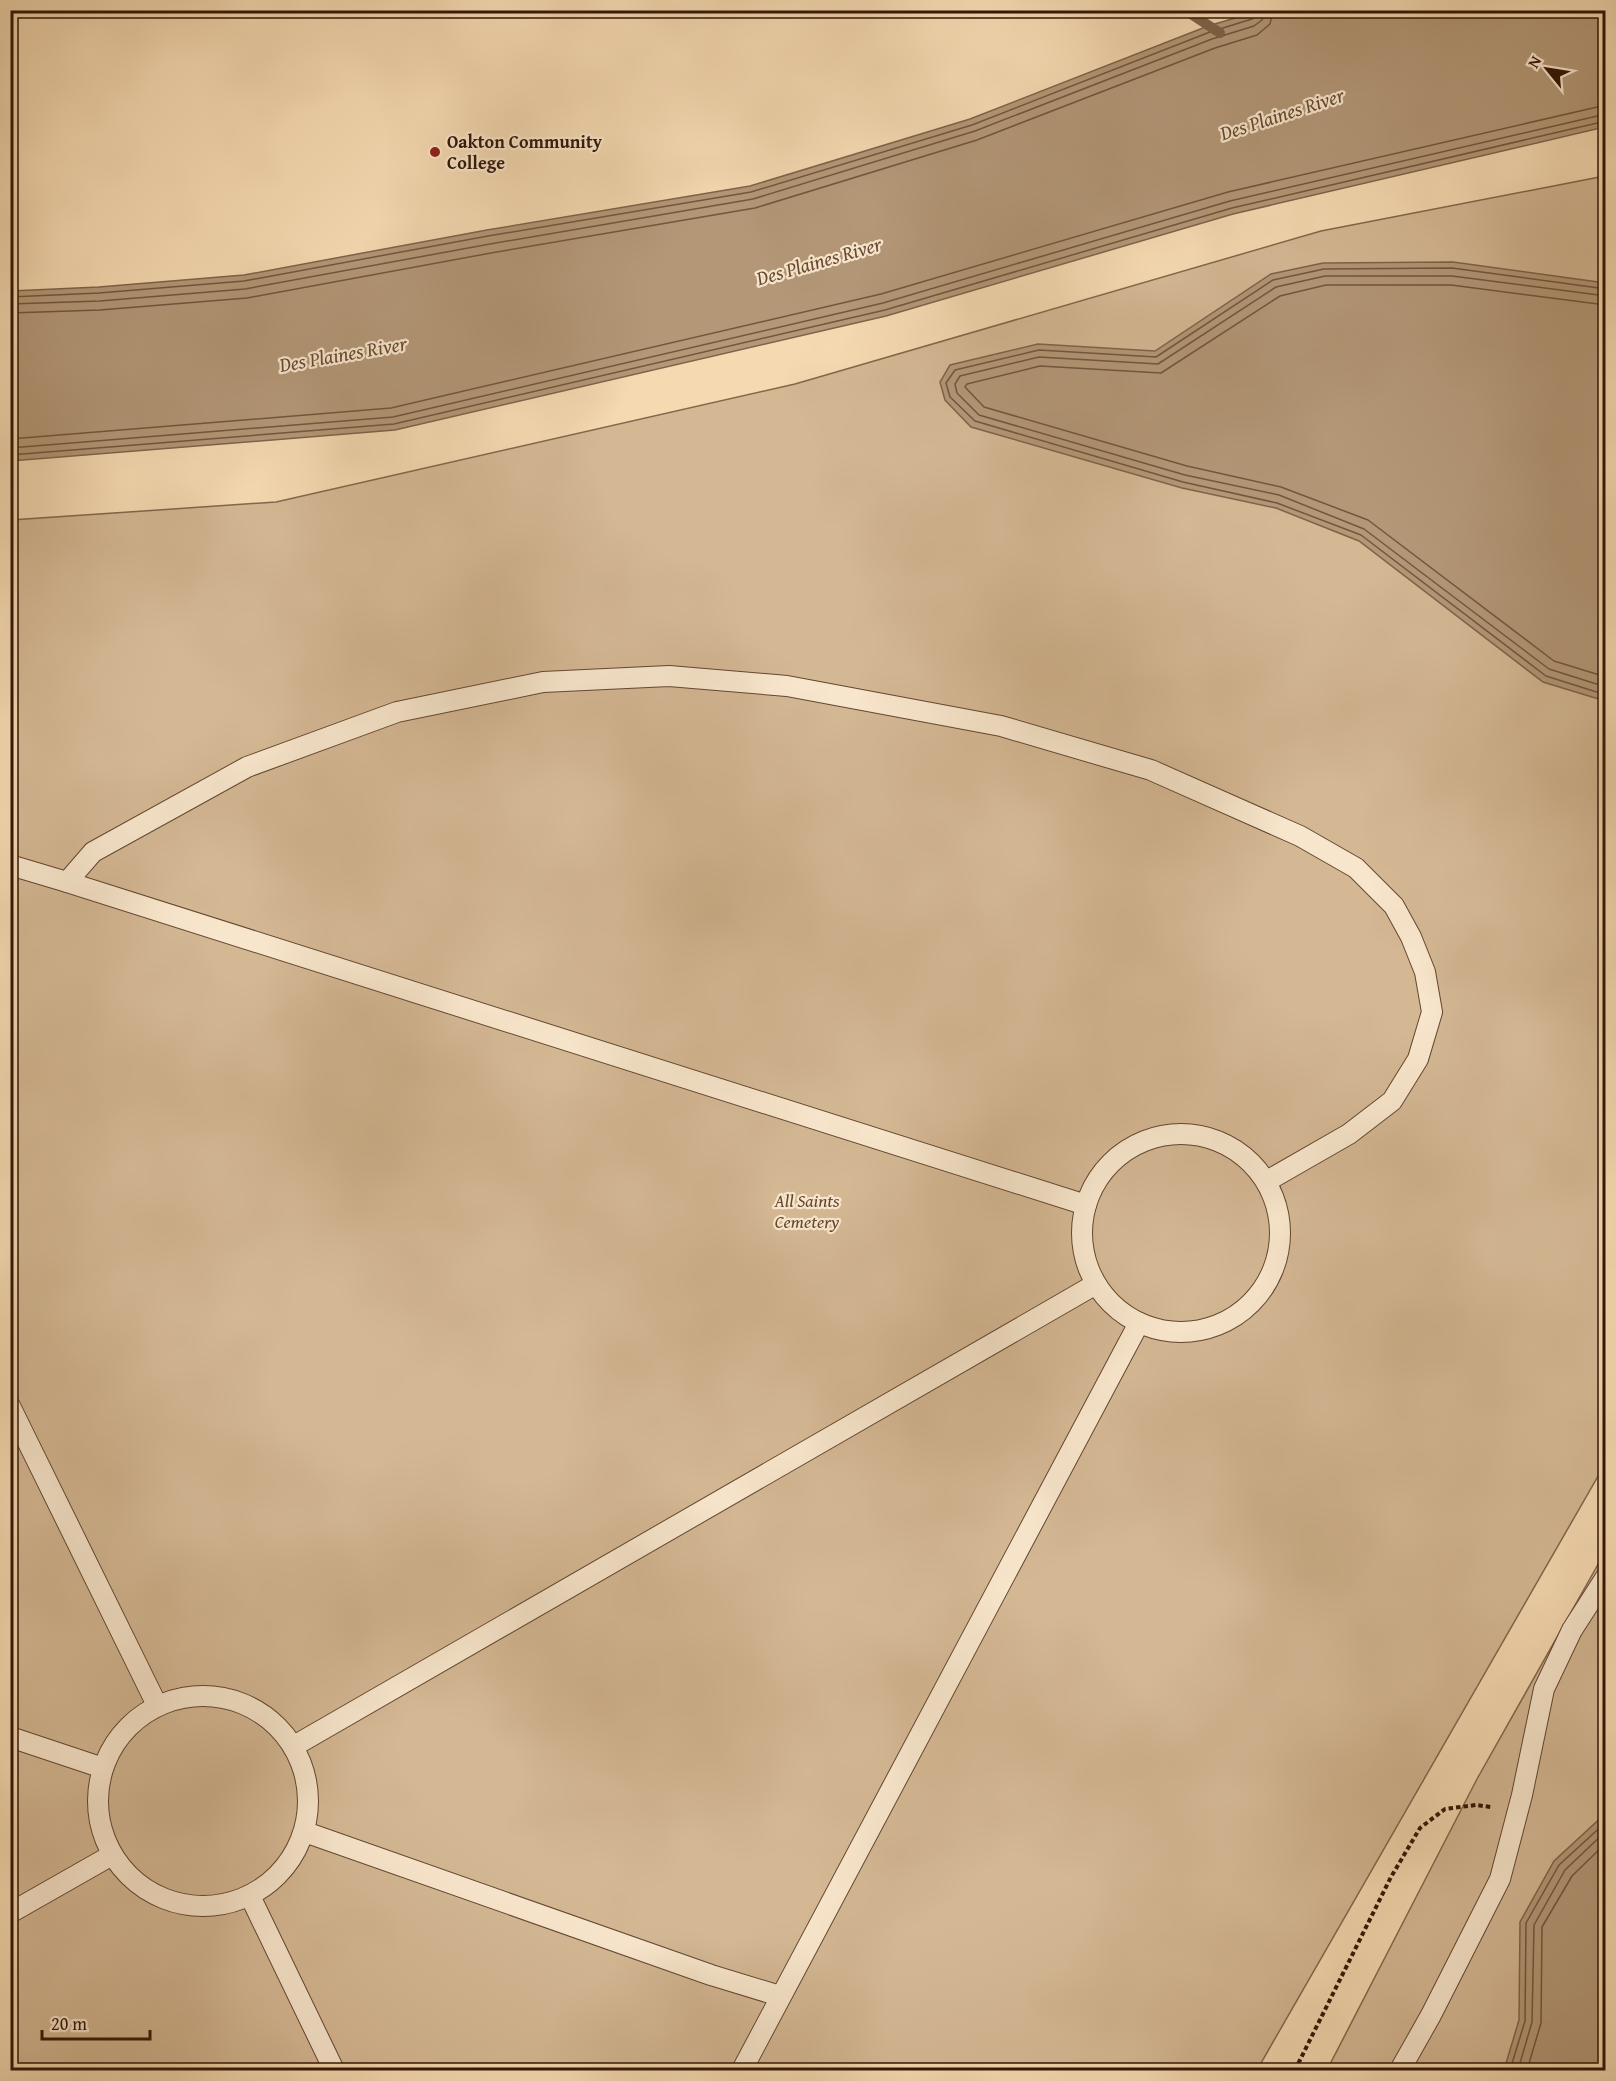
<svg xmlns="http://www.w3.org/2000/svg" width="1616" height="2081" font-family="'Gentium Book Plus',serif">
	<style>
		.green { fill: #d4b894; stroke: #83674c; stroke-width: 1.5 }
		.water { fill: #b39777; stroke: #7f6349; stroke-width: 1.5 }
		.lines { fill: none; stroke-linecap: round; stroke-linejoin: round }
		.shore { stroke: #72563e; stroke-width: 1.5 }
		.stream { stroke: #7f6349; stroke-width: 10 }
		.lane-casing { stroke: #634730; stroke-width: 22 }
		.path { stroke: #321605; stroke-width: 4; stroke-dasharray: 4.5 3; stroke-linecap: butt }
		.lane { stroke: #f8e6cc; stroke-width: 20 }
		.poi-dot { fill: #8f2418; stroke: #f8e6cc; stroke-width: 2 }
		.labels { text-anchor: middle; stroke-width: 4.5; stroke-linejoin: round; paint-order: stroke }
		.poi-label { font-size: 18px; font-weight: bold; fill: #321605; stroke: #f8e6cc; text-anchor: start }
		.park-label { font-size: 18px; font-style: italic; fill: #634730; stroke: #f8e6cc }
		.water-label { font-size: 20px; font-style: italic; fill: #664a33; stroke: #f8e6cc }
	</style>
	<rect width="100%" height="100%" fill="#f5d9b1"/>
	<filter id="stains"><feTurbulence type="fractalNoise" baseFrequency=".00333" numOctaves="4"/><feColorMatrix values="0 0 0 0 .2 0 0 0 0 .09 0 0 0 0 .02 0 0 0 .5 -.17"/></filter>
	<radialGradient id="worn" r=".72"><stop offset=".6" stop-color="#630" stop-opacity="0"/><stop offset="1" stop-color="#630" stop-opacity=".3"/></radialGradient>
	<g class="green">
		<path d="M 1605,176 L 1605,1464 L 1257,2070 L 11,2070 L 11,520 L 276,502 L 795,384 L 1321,231 Z"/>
		<path d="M 1605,1552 L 1605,2070 L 1327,2070 L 1477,1779 Z"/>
	</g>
	<g class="water">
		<path d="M 1259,11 L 1605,11 L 1605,127 L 1233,214 L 886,316 L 395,430 L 11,461 L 11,291 L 99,287 L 244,275 L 487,230 L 750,186 L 970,119 L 1208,26 Z"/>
		<path d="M 1453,262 L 1605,283 L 1605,701 L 1543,682 L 1359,541 L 1276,508 L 1182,488 L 971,427 L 945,400 L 940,382 L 950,365 L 1038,344 L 1155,351 L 1271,274 L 1323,263 Z"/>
		<path d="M 1605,1814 L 1605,2070 L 1504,2070 L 1519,2020 L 1520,1922 L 1554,1861 Z"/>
	</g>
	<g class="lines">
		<g class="shore">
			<path d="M 1606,289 L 1452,268 L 1324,269 L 1273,280 L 1156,357 L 1039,350 L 955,370 L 946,383 L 950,397 L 975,421 L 1183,482 L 1277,503 L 1361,535 L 1546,676 L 1606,695"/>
			<path d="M 1606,296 L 1452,276 L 1325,276 L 1276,287 L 1158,364 L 1039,357 L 960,376 L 955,384 L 957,393 L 979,415 L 1185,475 L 1279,495 L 1364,529 L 1549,669 L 1606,687"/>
			<path d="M 10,297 L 99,293 L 244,281 L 488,236 L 751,192 L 972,125 L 1210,32 L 1252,19 L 1256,16 L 1257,10"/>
			<path d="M 10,304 L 100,301 L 245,289 L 490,244 L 753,199 L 975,131 L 1212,39 L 1254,26 L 1262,20 L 1264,10"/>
			<path d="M 1606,305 L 1451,285 L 1326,285 L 1280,296 L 1161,373 L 1040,366 L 967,384 L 965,387 L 984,407 L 1187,466 L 1281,487 L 1368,520 L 1554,661 L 1606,677"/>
			<path d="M 10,313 L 100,310 L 247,298 L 491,253 L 755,208 L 977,140 L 1215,48 L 1257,35 L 1270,24 L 1273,10"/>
			<path d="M 10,439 L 391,408 L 881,294 L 1228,192 L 1606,105"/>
			<path d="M 10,448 L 393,417 L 883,303 L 1230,201 L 1606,114"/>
			<path d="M 10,455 L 394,424 L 885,310 L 1232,208 L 1606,121"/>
			<path d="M 1510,2070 L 1525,2021 L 1526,1923 L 1559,1865 L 1606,1822"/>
			<path d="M 1518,2070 L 1532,2022 L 1534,1925 L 1565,1870 L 1606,1831"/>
			<path d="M 1527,2070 L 1541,2023 L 1542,1927 L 1572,1876 L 1606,1843"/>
		</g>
		<path class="stream" d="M 1185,10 L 1220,33"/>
		<g class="lane-casing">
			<g id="lane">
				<path d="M 10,865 L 67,882 L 93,852 L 247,767 L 397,712 L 543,682 L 669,676 L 787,686 L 1001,726 L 1151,770 L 1300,836 L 1356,868 L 1394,906 L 1411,937 L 1425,972 L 1432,1012 L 1418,1059 L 1392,1101 L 1349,1134 L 1267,1181"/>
				<path d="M 67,882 L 1086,1205"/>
				<circle cx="1181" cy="1233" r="99"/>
				<path d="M 10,1406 L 157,1705"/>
				<circle cx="203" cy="1801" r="105"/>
				<path d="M 10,1737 L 103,1768"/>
				<path d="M 294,1746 L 1096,1284"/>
				<path d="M 305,1832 L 711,1975 L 780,1996"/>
				<path d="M 250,1896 L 334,2070"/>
				<path d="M 10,1913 L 112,1855"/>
				<path d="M 742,2070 L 1139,1323"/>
				<path d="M 1400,2070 L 1431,2015 L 1500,1879 L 1522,1795 L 1544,1689 L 1572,1630 L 1606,1577"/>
			</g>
		</g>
		<path class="path" d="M 1295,2070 L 1391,1877 L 1420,1828 L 1445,1809 L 1476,1805 L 1491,1807"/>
		<use href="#lane" class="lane"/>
	</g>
	<circle class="poi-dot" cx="435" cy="152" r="6"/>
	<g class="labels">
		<g class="poi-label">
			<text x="447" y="148">Oakton Community<tspan x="447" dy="21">College</tspan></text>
		</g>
		<g class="park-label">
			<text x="807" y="1207">All Saints<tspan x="807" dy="21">Cemetery</tspan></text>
		</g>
		<g class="water-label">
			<text transform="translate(1282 114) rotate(-18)" y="7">Des Plaines River</text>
			<text transform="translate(819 261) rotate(-16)" y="7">Des Plaines River</text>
			<text transform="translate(343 354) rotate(-10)" y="7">Des Plaines River</text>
		</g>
	</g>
	<rect width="1616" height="2081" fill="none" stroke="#f5d9b1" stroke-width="36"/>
	<rect x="12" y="12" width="1592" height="2057" fill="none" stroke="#321605" stroke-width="3"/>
	<rect x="18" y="18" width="1580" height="2045" fill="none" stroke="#321605" stroke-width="1.5"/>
	<g transform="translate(1547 69) rotate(300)" stroke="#f8e6cc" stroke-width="4.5" paint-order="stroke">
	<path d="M0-4.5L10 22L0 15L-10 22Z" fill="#321605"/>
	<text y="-9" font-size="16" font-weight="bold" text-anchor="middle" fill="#321605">N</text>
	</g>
	<path d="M42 2030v9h108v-9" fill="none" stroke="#321605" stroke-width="3"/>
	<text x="51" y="2030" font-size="18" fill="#321605" stroke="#f8e6cc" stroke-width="4.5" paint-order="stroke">20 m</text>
	<rect width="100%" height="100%" filter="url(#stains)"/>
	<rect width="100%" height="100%" fill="url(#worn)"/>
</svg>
